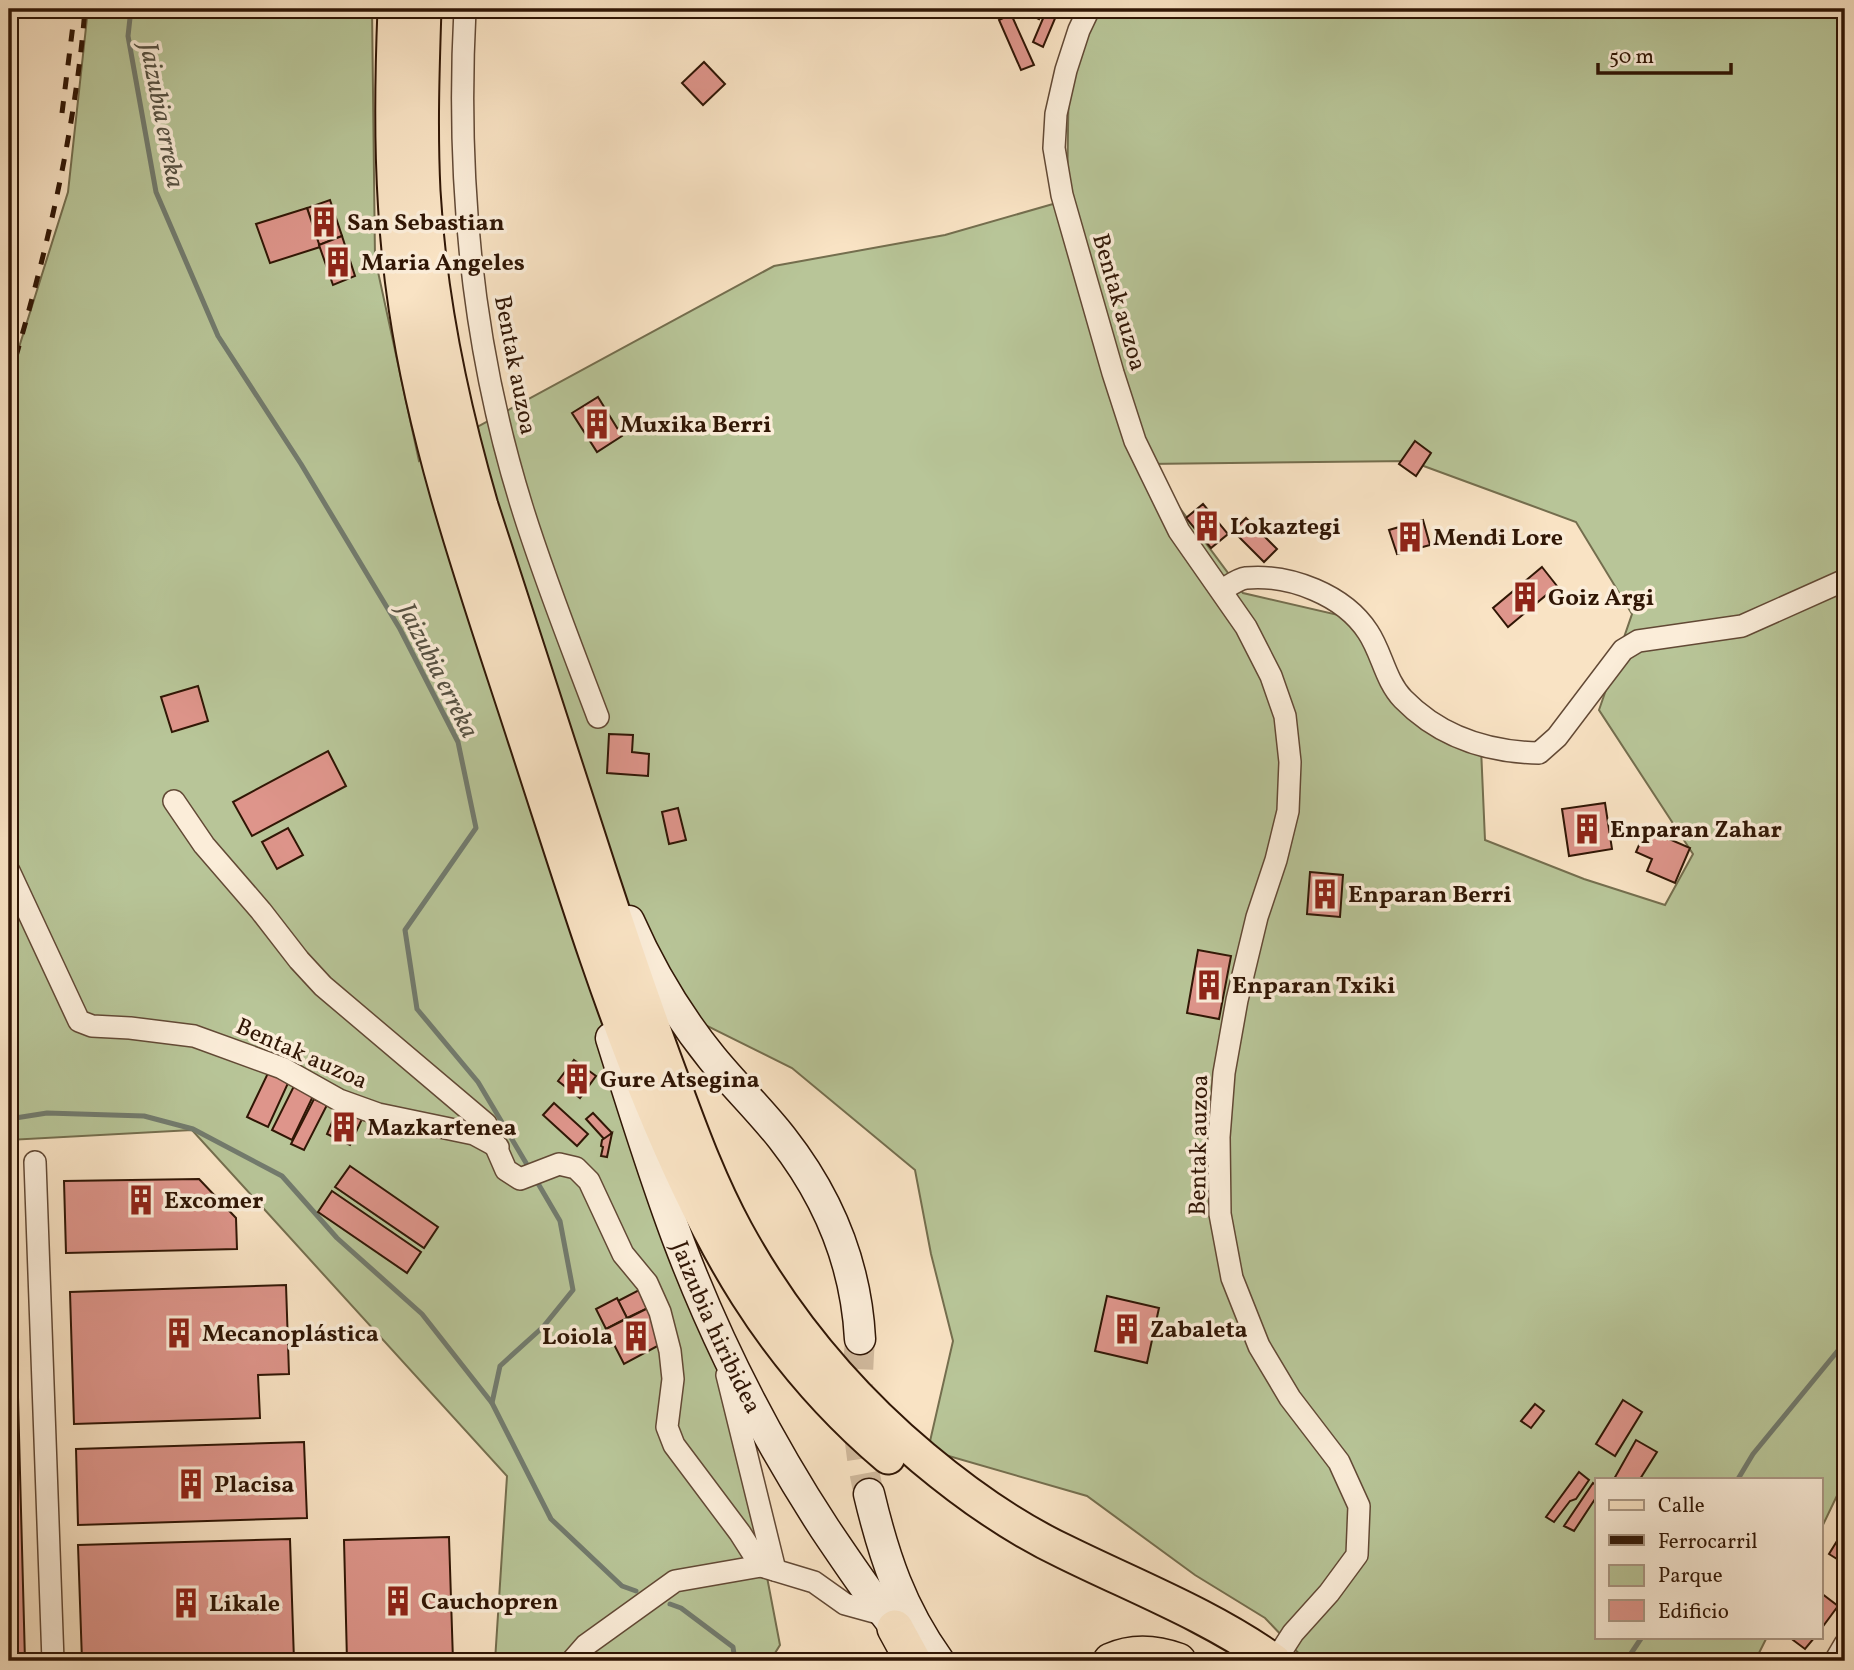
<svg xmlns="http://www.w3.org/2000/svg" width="1854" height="1670" font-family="Vollkorn,serif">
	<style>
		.green { fill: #b8c598; stroke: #746e4e; stroke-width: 2; fill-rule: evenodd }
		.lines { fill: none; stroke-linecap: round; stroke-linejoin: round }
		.stream { stroke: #727b6e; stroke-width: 5 }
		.building { fill: #de958b; stroke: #301605; stroke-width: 2 }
		.secondary-tunnel { stroke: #d1ba9e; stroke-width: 30; stroke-dasharray: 30 15; stroke-linecap: butt }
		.minor-casing { stroke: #624935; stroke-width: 24 }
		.secondary-casing { stroke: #301605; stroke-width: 33 }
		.primary-casing { stroke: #301605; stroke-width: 37 }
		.trunk-casing { stroke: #301605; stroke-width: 38 }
		.minor { stroke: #fbedd9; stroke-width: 21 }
		.secondary { stroke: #fbedd9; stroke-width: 30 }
		.primary { stroke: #f9e3c4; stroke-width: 33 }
		.trunk { stroke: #f9e3c4; stroke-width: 35 }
		.rail { stroke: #301605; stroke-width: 5; stroke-dasharray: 12 12; stroke-linecap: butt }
		.labels { text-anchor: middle; stroke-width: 7; stroke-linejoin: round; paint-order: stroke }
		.poi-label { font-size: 24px; font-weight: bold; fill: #301605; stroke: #fbedd9; text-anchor: start }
		.street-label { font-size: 24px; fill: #301605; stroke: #fbedd9 }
		.water-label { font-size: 26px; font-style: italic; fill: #565142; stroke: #fbedd9 }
	</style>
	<rect width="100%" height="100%" fill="#f9e3c4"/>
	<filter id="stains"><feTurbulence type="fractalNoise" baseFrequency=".00286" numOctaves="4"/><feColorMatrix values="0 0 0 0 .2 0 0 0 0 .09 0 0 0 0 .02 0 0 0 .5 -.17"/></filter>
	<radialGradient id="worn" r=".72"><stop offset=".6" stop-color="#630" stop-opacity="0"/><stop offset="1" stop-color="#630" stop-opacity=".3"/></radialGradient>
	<path class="green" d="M 88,9 L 189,9 L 189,13 L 329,15 L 343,9 L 372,9 L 375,258 L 419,461 L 453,440 L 774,266 L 945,235 L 1067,200 L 1069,61 L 1088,9 L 1845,9 L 1845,1479 L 1821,1529 L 1821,1479 L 1597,1479 L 1597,1637 L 1767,1637 L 1755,1661 L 1306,1661 L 1265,1618 L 1195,1575 L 1087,1496 L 928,1450 L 953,1341 L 931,1254 L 915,1170 L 792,1068 L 661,1003 L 712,1342 L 754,1509 L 780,1645 L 770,1661 L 495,1661 L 507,1476 L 192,1130 L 9,1140 L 9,379 L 68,192 ZM 1410,461 L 1576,522 L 1632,614 L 1599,710 L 1693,854 L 1665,905 L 1584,879 L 1485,840 L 1481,748 L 1400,687 L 1373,623 L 1243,593 L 1147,464 Z"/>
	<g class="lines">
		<g class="stream">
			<path d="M 131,9 L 128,36 L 156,192 L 218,336 L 301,464 L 400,629 L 458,742 L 476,828 L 405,930 L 417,1009 L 478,1082 L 529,1168"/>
			<path d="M 9,1119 L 47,1113 L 144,1116 L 193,1129 L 282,1176 L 337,1238 L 422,1314 L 492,1403"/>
			<path d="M 536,1180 L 560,1221 L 573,1290 L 543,1327 L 500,1366 L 492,1403 L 551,1519 L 622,1586 L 636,1591"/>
			<path d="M 1738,1479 L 1753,1454 L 1845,1342"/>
			<path d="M 670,1604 L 681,1608 L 733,1647 L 735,1661"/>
			<path d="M 1626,1661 L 1642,1637"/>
		</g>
	</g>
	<g class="building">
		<path d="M 1019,9 L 1043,9 L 1039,19 Z"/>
		<path d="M 1047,9 L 1059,9 L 1043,47 L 1033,42 Z"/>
		<path d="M 1011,14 L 1034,65 L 1021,70 L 999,20 Z"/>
		<path d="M 704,62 L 725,84 L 703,105 L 682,83 Z"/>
		<path d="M 330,200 L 342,236 L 319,245 L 307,208 Z"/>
		<path d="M 307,208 L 320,247 L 270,263 L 256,224 Z"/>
		<path d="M 342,236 L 355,276 L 333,285 L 319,245 Z"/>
		<path d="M 598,397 L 622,436 L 597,452 L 572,413 Z"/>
		<path d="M 1415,441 L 1431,453 L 1416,476 L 1399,464 Z"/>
		<path d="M 1203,504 L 1228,534 L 1211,548 L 1186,518 Z"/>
		<path d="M 1246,518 L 1277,549 L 1264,562 L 1233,531 Z"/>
		<path d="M 1423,520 L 1430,545 L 1397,554 L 1389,530 Z"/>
		<path d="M 1542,567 L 1557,586 L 1508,627 L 1493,608 Z"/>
		<path d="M 198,686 L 208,721 L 172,732 L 161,697 Z"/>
		<path d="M 609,734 L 633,735 L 632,752 L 649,754 L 648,776 L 607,773 Z"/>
		<path d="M 328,751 L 346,786 L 252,836 L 233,802 Z"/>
		<path d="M 1605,803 L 1612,849 L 1569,856 L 1562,809 Z"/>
		<path d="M 678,808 L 686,840 L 669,844 L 662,812 Z"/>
		<path d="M 288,828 L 303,855 L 277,869 L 262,842 Z"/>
		<path d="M 1646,829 L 1690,848 L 1675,883 L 1647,871 L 1652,859 L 1636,852 Z"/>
		<path d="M 1310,872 L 1343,875 L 1340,917 L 1307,914 Z"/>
		<path d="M 1198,950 L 1231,956 L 1219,1019 L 1187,1013 Z"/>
		<path d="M 574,1060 L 596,1076 L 580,1098 L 558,1081 Z"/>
		<path d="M 269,1071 L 289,1081 L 268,1127 L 247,1117 Z"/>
		<path d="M 295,1084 L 314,1094 L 292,1140 L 272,1130 Z"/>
		<path d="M 314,1099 L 327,1105 L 304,1150 L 291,1144 Z"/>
		<path d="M 554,1103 L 588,1134 L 577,1146 L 543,1115 Z"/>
		<path d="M 338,1108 L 362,1119 L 350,1145 L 327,1134 Z"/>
		<path d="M 593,1113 L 612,1133 L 605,1140 L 586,1119 Z"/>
		<path d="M 612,1133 L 607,1157 L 601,1156 L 603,1147 L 601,1146 L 602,1140 Z"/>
		<path d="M 350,1166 L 438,1227 L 424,1248 L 335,1187 Z"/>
		<path d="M 9,1171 L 12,1171 L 25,1661 L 9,1661 Z"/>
		<path d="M 199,1179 L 236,1218 L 237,1249 L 66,1253 L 64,1181 Z"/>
		<path d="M 332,1191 L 421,1252 L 407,1273 L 318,1212 Z"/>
		<path d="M 286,1285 L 289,1374 L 258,1375 L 260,1418 L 74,1424 L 70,1292 Z"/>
		<path d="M 641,1289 L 650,1307 L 627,1318 L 618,1301 Z"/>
		<path d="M 1107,1296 L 1159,1308 L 1147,1363 L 1095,1351 Z"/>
		<path d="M 617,1298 L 627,1318 L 606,1329 L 596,1309 Z"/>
		<path d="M 648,1308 L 665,1342 L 624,1364 L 606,1329 Z"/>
		<path d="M 1623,1400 L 1642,1412 L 1615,1456 L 1596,1444 Z"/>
		<path d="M 1535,1404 L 1544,1411 L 1531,1428 L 1521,1421 Z"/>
		<path d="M 1636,1440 L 1657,1452 L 1640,1479 L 1614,1479 Z"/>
		<path d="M 304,1442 L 307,1518 L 78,1525 L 76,1449 Z"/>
		<path d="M 1579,1472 L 1589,1480 L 1576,1499 L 1570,1501 L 1554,1522 L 1546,1517 Z"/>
		<path d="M 1593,1483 L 1597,1486 L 1597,1496 L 1574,1531 L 1564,1526 Z"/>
		<path d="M 1845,1528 L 1845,1564 L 1829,1554 Z"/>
		<path d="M 449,1537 L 453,1661 L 347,1661 L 344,1540 Z"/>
		<path d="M 290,1539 L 294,1661 L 82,1661 L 78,1545 Z"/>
		<path d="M 1821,1593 L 1838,1606 L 1821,1629 Z"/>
		<path d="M 1789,1637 L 1815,1637 L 1805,1649 Z"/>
	</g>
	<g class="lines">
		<path class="secondary-tunnel" d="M 860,1339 C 856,1394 856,1440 869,1494"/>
		<g class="minor-casing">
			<g id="minor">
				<path d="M 465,9 C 456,178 471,344 522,507 C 544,578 572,648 598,717"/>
				<path d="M 1089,9 L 1079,30 L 1066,70 L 1056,114 L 1054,148 L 1062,195 L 1113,373 L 1135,441 L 1179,531 L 1246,627 L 1271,676 L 1285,716 L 1290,762 L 1288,811 L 1276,860 L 1257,917 L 1237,1000 L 1224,1073 L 1219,1137 L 1220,1214 L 1232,1278 L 1259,1346 L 1290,1398 L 1339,1462 L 1359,1506 L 1357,1555 L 1329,1593 L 1293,1633 L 1275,1661"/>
				<path d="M 1222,590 C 1229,586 1238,579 1246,578 C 1290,574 1344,595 1368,632 C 1382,653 1385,680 1403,699 C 1440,737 1487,752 1539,753 L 1557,737 L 1623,650 L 1638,641 L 1742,626 L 1845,580"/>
				<path d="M 174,801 L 204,845 L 261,911 L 299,960 L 323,986 L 486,1124 L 506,1170 L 520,1179 L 559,1164 L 576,1168 L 589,1181 L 623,1254 L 647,1283 L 660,1312 L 670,1351 L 673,1379 L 667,1427 L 674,1445 L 740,1533 L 761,1566"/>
				<path d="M 9,871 L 79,1021 L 92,1026 L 130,1028 L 194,1036 L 282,1068 L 339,1100 L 378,1114 L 474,1134 L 498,1147"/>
				<path d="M 35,1162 L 53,1661"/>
				<path d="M 727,1375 L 775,1570"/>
				<path d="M 572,1661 L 586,1645 L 675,1581 L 761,1566 L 814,1582 L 845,1604 L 885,1615"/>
				<path d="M 1835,1661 L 1845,1644"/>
			</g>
		</g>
		<g class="secondary-casing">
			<g id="secondary">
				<path d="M 629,921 C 651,971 678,1016 712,1058 C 734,1085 760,1110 782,1138 C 829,1198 856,1263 860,1339"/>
				<path id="s1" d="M 611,1038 C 633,1108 654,1177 680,1245 C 718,1345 767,1440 825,1529 C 852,1569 879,1609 910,1645"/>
				<path d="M 869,1494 C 884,1557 901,1608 939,1661"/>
			</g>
		</g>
		<g class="primary-casing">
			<g id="primary">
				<path d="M 395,9 C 391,109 391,208 406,307 C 428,455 479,596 525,738 C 565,860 602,983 651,1102 C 709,1243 770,1357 888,1457"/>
				<path d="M 424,9 C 422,69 420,130 423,191 C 429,298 451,403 481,506 C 521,630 562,754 602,879 C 625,949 649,1019 675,1088 C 693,1137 711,1185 736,1231 C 783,1317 848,1395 923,1458 C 966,1494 1014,1528 1065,1552 C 1136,1587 1209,1615 1274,1661"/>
			</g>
		</g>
		<g class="trunk-casing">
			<g id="trunk">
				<path d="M 895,1628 L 913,1661"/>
				<path d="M 1111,1661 C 1133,1651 1156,1653 1178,1661"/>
			</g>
		</g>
		<use href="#minor" class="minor"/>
		<use href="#secondary" class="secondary"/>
		<use href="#primary" class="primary"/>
		<use href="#trunk" class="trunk"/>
		<g class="rail">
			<path d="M 62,113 L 75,9"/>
			<path d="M 9,380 C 45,259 75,135 85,9"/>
		</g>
	</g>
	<defs>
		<g id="building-bare" transform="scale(2.415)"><path d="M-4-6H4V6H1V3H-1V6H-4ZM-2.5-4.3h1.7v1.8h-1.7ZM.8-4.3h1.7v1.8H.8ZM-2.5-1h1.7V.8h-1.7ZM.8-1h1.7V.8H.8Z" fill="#8f2418" stroke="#fbedd9" stroke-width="2.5" paint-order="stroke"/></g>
	</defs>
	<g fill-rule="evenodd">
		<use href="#building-bare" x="324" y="222"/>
		<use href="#building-bare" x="338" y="262"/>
		<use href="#building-bare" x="597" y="424"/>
		<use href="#building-bare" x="1207" y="526"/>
		<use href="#building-bare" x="1410" y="537"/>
		<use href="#building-bare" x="1525" y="597"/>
		<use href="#building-bare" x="1587" y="829"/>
		<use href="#building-bare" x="1325" y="894"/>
		<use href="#building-bare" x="1209" y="985"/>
		<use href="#building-bare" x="577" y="1079"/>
		<use href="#building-bare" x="344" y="1127"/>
		<use href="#building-bare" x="141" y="1200"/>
		<use href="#building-bare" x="1127" y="1329"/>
		<use href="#building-bare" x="179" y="1333"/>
		<use href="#building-bare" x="636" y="1336"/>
		<use href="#building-bare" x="191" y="1484"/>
		<use href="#building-bare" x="398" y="1601"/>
		<use href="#building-bare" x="186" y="1603"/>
	</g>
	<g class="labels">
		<g class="poi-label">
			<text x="347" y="230">San Sebastian</text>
			<text x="361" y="270">Maria Angeles</text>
			<text x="620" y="432">Muxika Berri</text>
			<text x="1230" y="534">Lokaztegi</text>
			<text x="1433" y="545">Mendi Lore</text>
			<text x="1548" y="605">Goiz Argi</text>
			<text x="1610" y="837">Enparan Zahar</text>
			<text x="1348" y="902">Enparan Berri</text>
			<text x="1232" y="993">Enparan Txiki</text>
			<text x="600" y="1087">Gure Atsegina</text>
			<text x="367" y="1135">Mazkartenea</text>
			<text x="164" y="1208">Excomer</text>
			<text x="1150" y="1337">Zabaleta</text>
			<text x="202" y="1341">Mecanoplástica</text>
			<text x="613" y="1344" text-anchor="end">Loiola</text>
			<text x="214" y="1492">Placisa</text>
			<text x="421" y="1609">Cauchopren</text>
			<text x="209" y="1611">Likale</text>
		</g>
		<g class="street-label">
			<text transform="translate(1120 302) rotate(74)" y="8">Bentak auzoa</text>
			<text transform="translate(516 365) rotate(79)" y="8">Bentak auzoa</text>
			<text transform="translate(302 1053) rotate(24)" y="8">Bentak auzoa</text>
			<text transform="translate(1198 1145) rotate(-89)" y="8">Bentak auzoa</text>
			<text dy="8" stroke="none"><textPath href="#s1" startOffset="308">Jaizubia hiribidea</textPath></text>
		</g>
		<g class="water-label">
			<text transform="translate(163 115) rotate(79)" y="9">Jaizubia erreka</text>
			<text transform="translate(439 670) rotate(63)" y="9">Jaizubia erreka</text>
		</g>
	</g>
	<rect width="1854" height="1670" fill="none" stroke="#f9e3c4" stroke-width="35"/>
	<rect x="10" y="10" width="1833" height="1649" fill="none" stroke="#301605" stroke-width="3.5"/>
	<rect x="18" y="18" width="1819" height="1635" fill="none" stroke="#301605" stroke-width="2"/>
	<rect x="1595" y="1478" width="228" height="161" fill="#fbedd9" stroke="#aa9784" stroke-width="2"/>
	<rect x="1609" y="1500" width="35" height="10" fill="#f9e3c4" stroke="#aa9784" stroke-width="2"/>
	<text x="1658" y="1512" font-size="21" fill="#301605">Calle</text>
	<rect x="1609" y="1535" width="35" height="10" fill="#301605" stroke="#aa9784" stroke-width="2"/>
	<text x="1658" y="1548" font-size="21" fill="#301605">Ferrocarril</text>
	<rect x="1609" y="1565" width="35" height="21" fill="#b8c598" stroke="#aa9784" stroke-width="2"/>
	<text x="1658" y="1582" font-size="21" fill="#301605">Parque</text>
	<rect x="1609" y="1600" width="35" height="21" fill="#de958b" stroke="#aa9784" stroke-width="2"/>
	<text x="1658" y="1618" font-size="21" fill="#301605">Edificio</text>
	<path d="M1598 63v10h133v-10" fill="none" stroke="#301605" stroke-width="3.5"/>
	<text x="1609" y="63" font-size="21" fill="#301605" stroke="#fbedd9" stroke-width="5" paint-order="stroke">50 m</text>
	<rect width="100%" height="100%" filter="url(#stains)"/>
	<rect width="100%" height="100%" fill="url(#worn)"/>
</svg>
